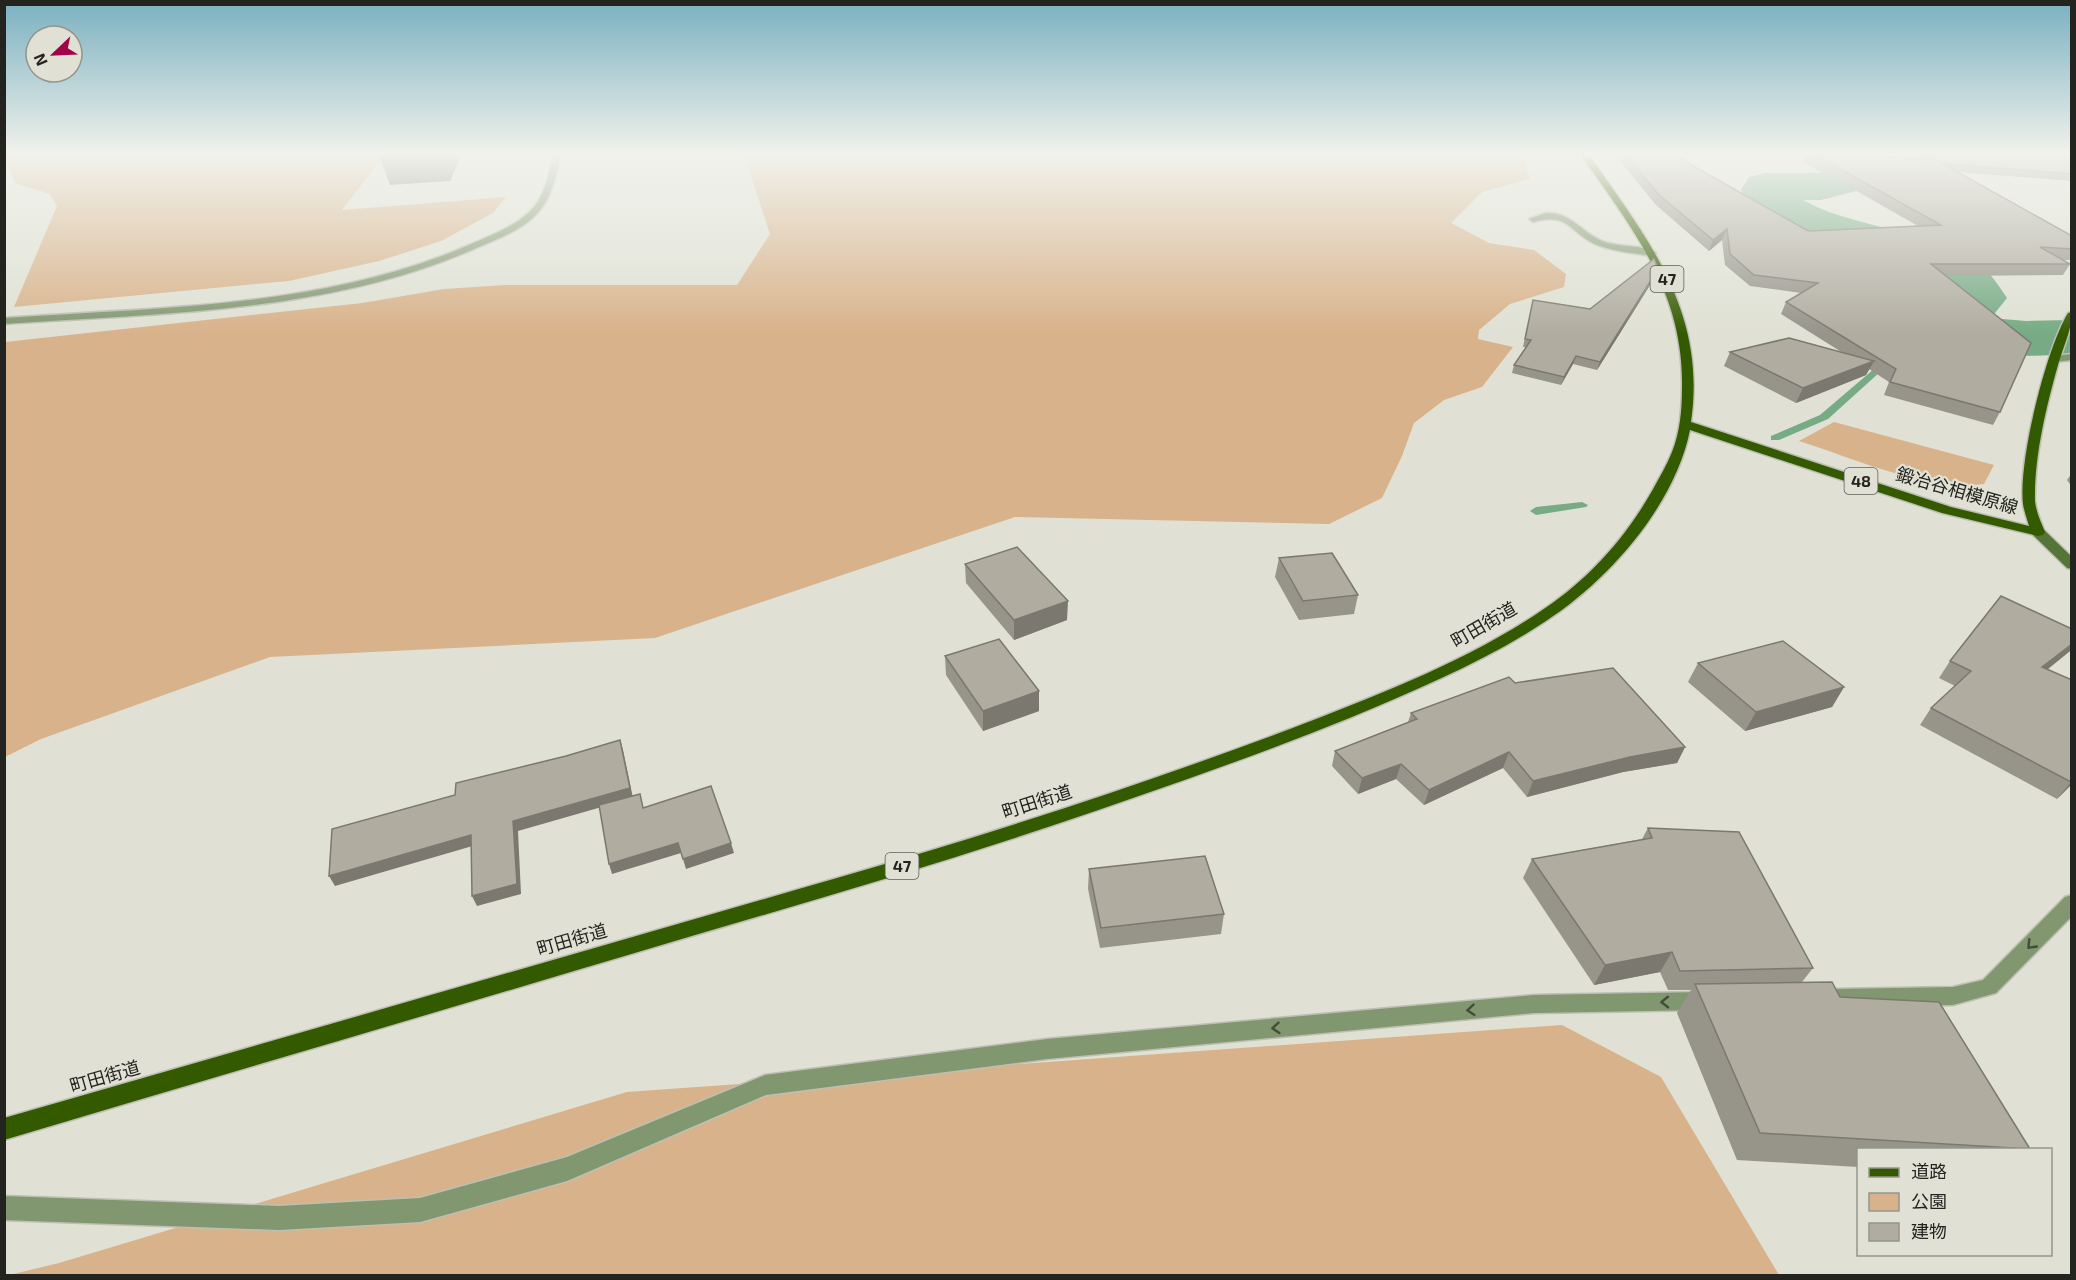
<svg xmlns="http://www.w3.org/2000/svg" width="2076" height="1280" font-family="'Exo 2','Noto Sans JP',sans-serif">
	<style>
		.green { fill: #d8b28a }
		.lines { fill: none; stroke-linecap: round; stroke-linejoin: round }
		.stream { fill: #76ab85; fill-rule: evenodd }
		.river { fill: #76ab85; fill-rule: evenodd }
		.lane-casing { stroke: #bebfb3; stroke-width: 3 }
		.street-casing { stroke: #bebfb3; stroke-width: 3 }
		.secondary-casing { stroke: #bebfb3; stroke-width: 3 }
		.primary-casing { stroke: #bebfb3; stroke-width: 3 }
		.lane { fill: #819770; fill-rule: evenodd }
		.street { fill: #819770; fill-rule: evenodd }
		.secondary { fill: #547438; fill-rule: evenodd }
		.primary { fill: #345a00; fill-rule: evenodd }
		.wall { fill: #97948a }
		.shaded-wall { fill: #7b7870 }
		.building { fill: #b0aca0; stroke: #7b7870; stroke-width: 1.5 }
		.oneway { stroke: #444c3b }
		.labels { text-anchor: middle; stroke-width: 4.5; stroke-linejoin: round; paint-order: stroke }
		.shield { fill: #e0e1d4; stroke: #5c5d55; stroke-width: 1.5 }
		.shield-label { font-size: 16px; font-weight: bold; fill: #23241f }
		.street-label { font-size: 18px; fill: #23241f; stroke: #e0e1d4 }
	</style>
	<rect width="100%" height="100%" fill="#e0e1d4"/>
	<g class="green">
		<path d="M 4,155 L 384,155 L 342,210 L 506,197 L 493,213 L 441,241 L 379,261 L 289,281 L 14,307 L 57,206 L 50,194 L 15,183 Z"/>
		<path d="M 737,155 L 1519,155 L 1524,161 L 1530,179 L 1482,192 L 1451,223 L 1489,243 L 1534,250 L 1566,274 L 1564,287 L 1510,304 L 1479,330 L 1478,339 L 1513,347 L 1482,387 L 1444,400 L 1414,423 L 1402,456 L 1382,498 L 1329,524 L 1015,517 L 655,638 L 270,657 L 41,739 L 5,757 L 5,342 L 362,303 L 444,289 L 505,285 L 737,285 L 770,234 L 746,161 Z"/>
		<path d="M 1834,422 L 1994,465 L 1984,484 C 1924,491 1856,459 1799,441 Z"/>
		<path d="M 1562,1025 L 1661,1077 L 1779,1275 L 5,1276 L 59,1263 L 627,1092 Z"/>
	</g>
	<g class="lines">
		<g class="stream">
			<path d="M 1888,357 L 1893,360 L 1891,362 L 1828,419 L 1779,440 L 1771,440 L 1771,436 L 1820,415 Z"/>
			<path d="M 1582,502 L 1588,505 L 1586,507 L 1536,515 L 1530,511 L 1536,507 Z"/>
		</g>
		<path class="river" d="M 1801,155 C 1827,154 1866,147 1871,180 L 1864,189 L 1821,200 L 1803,200 C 1855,230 1948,231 1988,272 C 1995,280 2001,289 2007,298 L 1991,318 L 2026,321 L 2072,320 L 2072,354 C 2036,356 1973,361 1943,337 C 1936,332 1931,322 1926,315 L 1934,303 L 1951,295 C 1897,235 1784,264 1741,190 L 1749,177 L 1765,173 L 1822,173 L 1807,164 Z"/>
		<g class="lane-casing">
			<g id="lane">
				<path d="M 553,155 L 561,155 C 556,174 553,194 540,210 C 524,230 497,239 474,249 C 328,313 161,313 4,324 L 4,318 C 160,307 324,308 469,245 C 492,235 518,226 535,206 C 546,192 549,172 553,155 Z"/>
				<path d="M 1546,213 C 1571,212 1581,232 1602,241 C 1619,248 1643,244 1656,253 L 1652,256 C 1635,253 1617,252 1600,246 C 1569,235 1572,211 1533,222 L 1529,219 Z"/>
				<path d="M 2072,354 L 2072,360 L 2054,362 L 2049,359 L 2054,356 Z"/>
			</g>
		</g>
		<g class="street-casing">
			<g id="street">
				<path d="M 2072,895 L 2072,916 L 1996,993 L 1953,1005 L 1835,1007 L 1828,1004 L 1825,998 L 1828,992 L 1835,989 L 1953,987 L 1983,980 L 2065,897 Z"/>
				<path d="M 1703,992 L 1710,995 L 1713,1001 L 1710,1007 L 1703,1010 L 1534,1013 L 1047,1059 L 766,1095 L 567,1181 L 420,1222 L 279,1230 L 4,1220 L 4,1196 L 279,1206 L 420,1198 L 567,1157 L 765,1075 L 1047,1039 L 1534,995 Z"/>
			</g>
		</g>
		<g class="secondary-casing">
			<path id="secondary" d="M 2038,528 L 2043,529 L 2072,557 L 2072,569 L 2067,568 L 2033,535 L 2031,532 Z"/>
		</g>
		<g class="primary-casing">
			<path id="primary" d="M 1581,155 L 1589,155 C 1648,239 1707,312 1691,422 L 1951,507 L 2029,526 C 2027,519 2024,511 2023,504 C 2018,462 2046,349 2068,313 L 2072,312 C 2072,330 2063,347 2058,365 C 2046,408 2034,457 2035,501 C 2036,512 2041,522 2045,532 L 2043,535 L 2038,536 L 1942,513 L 1690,430 C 1675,505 1609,580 1546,621 C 1486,661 1418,689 1352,717 C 1253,757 1152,792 1051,826 C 911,873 769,913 628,955 C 420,1017 212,1078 4,1140 L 4,1118 C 282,1038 560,958 837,878 C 990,834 1141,785 1290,729 C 1373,697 1460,664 1535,615 C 1585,583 1623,542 1652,491 C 1659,478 1667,465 1672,452 C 1680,432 1682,410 1682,388 C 1684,292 1633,230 1581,155 Z"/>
		</g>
		<use href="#lane" class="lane"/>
		<use href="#street" class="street"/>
		<use href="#secondary" class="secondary"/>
		<use href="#primary" class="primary"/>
	</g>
	<g class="wall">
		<path d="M 1615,155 L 1674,155 L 1808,231 L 1918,226 L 1804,161 L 1806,155 L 1863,155 L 1922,159 L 1919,157 L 1920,155 L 2072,155 L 2072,181 L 1958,172 L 2072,236 L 2072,260 L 2063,260 L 2070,264 L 2063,275 L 1945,276 L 2000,412 L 1993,425 L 1884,395 L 1889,382 L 1869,369 L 1866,375 L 1796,403 L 1724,366 L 1730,352 L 1843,353 L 1781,314 L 1786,302 L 1801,293 L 1750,286 L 1725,265 L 1722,240 L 1709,251 L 1656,205 Z"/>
		<path d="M 1655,277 L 1597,370 L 1573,364 L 1561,385 L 1512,373 L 1514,365 L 1526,347 L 1523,347 L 1533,300 L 1590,309 Z"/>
		<path d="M 2072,473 L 2072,487 L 2067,480 Z"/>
		<path d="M 1279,558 L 1358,595 L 1354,614 L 1299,620 L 1275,577 Z"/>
		<path d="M 965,564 L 1067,620 L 1014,640 L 966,583 Z"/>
		<path d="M 2070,651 L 2047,670 L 2072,680 L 2072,784 L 2057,799 L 1920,725 L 1931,708 L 1955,686 L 1939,678 L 1950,661 Z"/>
		<path d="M 945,656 L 1039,691 L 1039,711 L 983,731 L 946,675 Z"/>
		<path d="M 1698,663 L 1844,687 L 1832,707 L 1745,731 L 1688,682 Z"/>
		<path d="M 1515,683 L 1685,747 L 1677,763 L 1623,772 L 1527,797 L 1503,768 L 1424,805 L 1396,779 L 1358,794 L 1332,766 L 1335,751 L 1408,722 L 1411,713 Z"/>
		<path d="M 1648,828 L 1813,968 L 1802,982 L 1840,997 L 2030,1149 L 1858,1149 L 1858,1167 L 1737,1160 L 1677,1013 L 1691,990 L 1668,990 L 1660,972 L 1594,985 L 1523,878 L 1532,859 L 1642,839 Z"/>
		<path d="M 1089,869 L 1224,914 L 1221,934 L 1100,948 L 1088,889 Z"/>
	</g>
	<g class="shaded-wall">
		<path d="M 379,155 L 462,155 L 450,181 L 390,185 Z"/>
		<path d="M 1727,229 L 1722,240 L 1709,251 L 1713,240 Z"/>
		<path d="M 1658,269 L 1655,277 L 1597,370 L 1600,362 Z"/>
		<path d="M 1576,356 L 1573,364 L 1561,385 L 1564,377 Z"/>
		<path d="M 1874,361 L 1866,375 L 1796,403 L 1803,388 Z"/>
		<path d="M 1068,601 L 1067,620 L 1014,640 L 1014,620 Z"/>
		<path d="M 2072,644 L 2072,650 L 2070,651 L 2029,684 L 2042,667 Z"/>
		<path d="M 1844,687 L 1832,707 L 1745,731 L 1756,712 Z"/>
		<path d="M 1039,691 L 1039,711 L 983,731 L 983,711 Z"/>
		<path d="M 620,740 L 623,750 L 633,798 L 518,831 L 521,894 L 477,906 L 472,896 L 513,821 Z"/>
		<path d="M 1685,747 L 1677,763 L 1623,772 L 1527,797 L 1533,781 L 1630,757 Z"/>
		<path d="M 1509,752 L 1503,768 L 1424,805 L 1429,790 Z"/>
		<path d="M 1401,764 L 1396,779 L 1358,794 L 1362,778 Z"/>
		<path d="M 2071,782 L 2072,784 L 2057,799 Z"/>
		<path d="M 471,835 L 476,845 L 335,886 L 329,876 Z"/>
		<path d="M 678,843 L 681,853 L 612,874 L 609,864 Z"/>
		<path d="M 731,843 L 734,853 L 686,869 L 683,859 Z"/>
		<path d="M 1672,952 L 1660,972 L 1594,985 L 1605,965 Z"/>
	</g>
	<g class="building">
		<path d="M 1626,155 L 1674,155 L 1808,231 L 1941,225 L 1815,155 L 1863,155 L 1936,160 L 2072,236 L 2072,249 L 2040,247 L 2070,264 L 1931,264 L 2031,343 L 2000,412 L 1890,382 L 1896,369 L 1786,302 L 1818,283 L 1754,275 L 1730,254 L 1727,229 L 1713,240 L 1659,195 Z"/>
		<path d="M 1928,155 L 2072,155 L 2072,174 L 1944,164 L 1935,160 Z"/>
		<path d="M 1654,259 L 1658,269 L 1600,362 L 1576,356 L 1564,377 L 1514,365 L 1531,340 L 1525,339 L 1533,300 L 1590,309 Z"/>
		<path d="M 1789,338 L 1874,361 L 1803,388 L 1730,352 Z"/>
		<path d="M 1017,547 L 1068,601 L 1014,620 L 965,564 Z"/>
		<path d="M 1332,553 L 1358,595 L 1303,601 L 1279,558 Z"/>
		<path d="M 2001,596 L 2072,629 L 2072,644 L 2042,667 L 2072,680 L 2071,782 L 1931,708 L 1971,671 L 1950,661 Z"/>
		<path d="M 999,639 L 1039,691 L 983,711 L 945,656 Z"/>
		<path d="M 1783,641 L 1844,687 L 1756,712 L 1698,663 Z"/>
		<path d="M 1613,668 L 1685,747 L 1630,757 L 1533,781 L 1509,752 L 1429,790 L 1401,764 L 1362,778 L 1335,751 L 1417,719 L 1411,713 L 1509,677 L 1515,683 Z"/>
		<path d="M 620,740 L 630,788 L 513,821 L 517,884 L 472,896 L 471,835 L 329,876 L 332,829 L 455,795 L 456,783 L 566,756 Z"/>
		<path d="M 711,786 L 731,843 L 683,859 L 678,843 L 609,864 L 599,805 L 640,794 L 643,808 Z"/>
		<path d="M 1648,828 L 1739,832 L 1813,968 L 1680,971 L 1672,952 L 1605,965 L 1532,859 L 1652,838 Z"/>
		<path d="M 1205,856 L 1224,914 L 1101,928 L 1089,869 Z"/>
		<path d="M 1832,982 L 1840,997 L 1939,1002 L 2030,1149 L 1760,1133 L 1695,984 Z"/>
	</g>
	<defs><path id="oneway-chevron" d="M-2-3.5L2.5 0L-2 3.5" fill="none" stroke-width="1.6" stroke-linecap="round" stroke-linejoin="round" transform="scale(1.5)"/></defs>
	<g class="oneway">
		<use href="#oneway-chevron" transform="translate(2031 945) rotate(134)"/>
		<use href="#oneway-chevron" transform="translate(1665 1002) rotate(179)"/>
		<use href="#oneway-chevron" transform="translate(1471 1010) rotate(175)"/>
		<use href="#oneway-chevron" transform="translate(1276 1028) rotate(175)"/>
	</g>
	<linearGradient id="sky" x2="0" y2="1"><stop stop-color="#7ab0c0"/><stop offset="0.46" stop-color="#f1f2ec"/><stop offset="1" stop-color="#f1f2ec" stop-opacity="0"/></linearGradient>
	<rect width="2076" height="334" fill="url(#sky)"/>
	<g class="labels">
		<g class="shield">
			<rect x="1650.5" y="266" width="33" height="26" rx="4.5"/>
			<rect x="1844.5" y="468" width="33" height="26" rx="4.5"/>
			<rect x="885.5" y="853" width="33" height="26" rx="4.5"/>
		</g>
		<g class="shield-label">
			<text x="1667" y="285">47</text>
			<text x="1861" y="487">48</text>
			<text x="902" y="872">47</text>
		</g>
		<g class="street-label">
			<text transform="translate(1957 491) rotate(16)" y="6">鍛冶谷相模原線</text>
			<text transform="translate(1484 625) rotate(-30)" y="6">町田街道</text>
			<text transform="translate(1037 802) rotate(-18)" y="6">町田街道</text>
			<text transform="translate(572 940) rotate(-16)" y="6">町田街道</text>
			<text transform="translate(105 1077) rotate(-16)" y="6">町田街道</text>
		</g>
	</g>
	<rect width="2076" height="1280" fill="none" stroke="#23241f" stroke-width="12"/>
	<rect x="1857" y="1148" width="195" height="108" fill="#e0e1d4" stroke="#94958c" stroke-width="1.5"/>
	<rect x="1869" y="1168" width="30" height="9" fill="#345a00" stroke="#94958c" stroke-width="1.5"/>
	<text x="1911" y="1178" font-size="18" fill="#23241f">道路</text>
	<rect x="1869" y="1193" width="30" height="18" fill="#d8b28a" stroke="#94958c" stroke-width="1.5"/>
	<text x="1911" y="1208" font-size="18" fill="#23241f">公園</text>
	<rect x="1869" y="1223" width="30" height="18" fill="#b0aca0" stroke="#94958c" stroke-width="1.5"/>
	<text x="1911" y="1238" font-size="18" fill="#23241f">建物</text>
	<g transform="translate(54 54) rotate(247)"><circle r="28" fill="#e0e1d4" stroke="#94958c" stroke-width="1.5"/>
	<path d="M0-4.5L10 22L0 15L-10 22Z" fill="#a00547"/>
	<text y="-9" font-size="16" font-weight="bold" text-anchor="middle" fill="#23241f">N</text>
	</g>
</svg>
